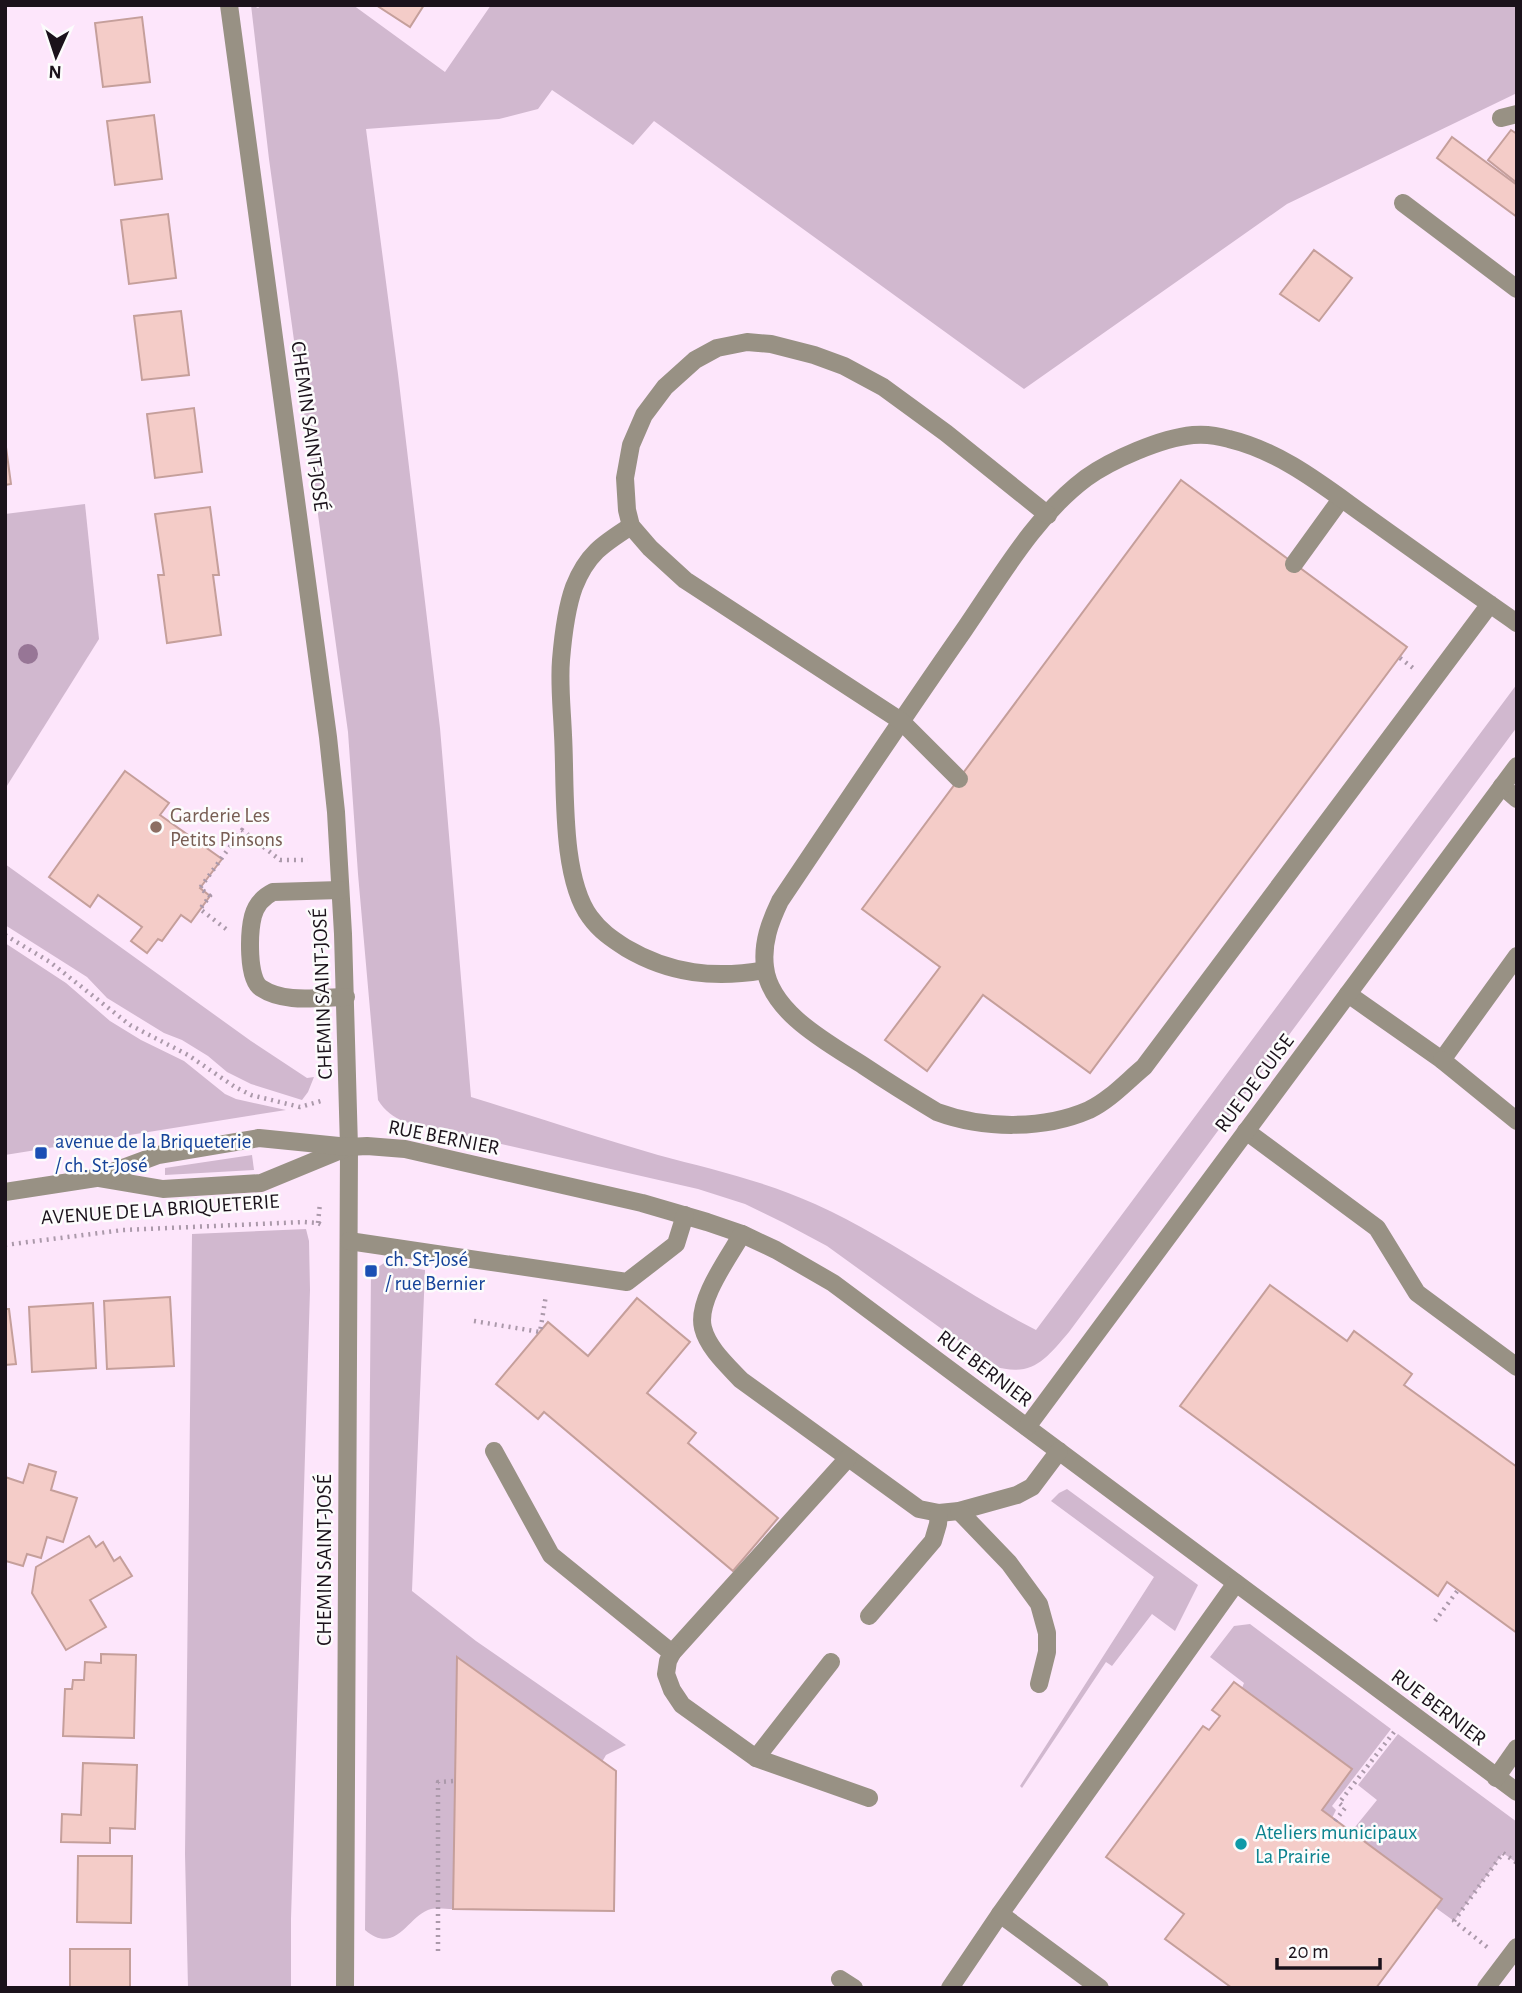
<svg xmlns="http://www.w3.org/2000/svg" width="1522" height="1993" font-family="'Alegreya Sans',sans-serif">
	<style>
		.green { fill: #d1b8cf }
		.building { fill: #f4ccc8; stroke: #c59f9b; stroke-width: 2 }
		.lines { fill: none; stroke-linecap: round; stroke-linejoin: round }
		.path { stroke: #ab99aa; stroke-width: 4.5; stroke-dasharray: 2 5; stroke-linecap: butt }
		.minor { stroke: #989184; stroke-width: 18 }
		.tree { fill: #977696 }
		.education-dot { fill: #8d6e63; stroke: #fcfcfc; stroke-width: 2.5 }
		.transit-dot { fill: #1a4fb4; stroke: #fcfcfc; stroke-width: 2.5 }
		.culture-dot { fill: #0f9aa8; stroke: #fcfcfc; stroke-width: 2.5 }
		.labels { text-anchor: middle; stroke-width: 5; stroke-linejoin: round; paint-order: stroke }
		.street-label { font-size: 21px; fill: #1b121b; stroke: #fcfcfc }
		.education-label { font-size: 21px; fill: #785e54; stroke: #fcfcfc; text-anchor: start }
		.transit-label { font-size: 21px; fill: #164399; stroke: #fcfcfc; text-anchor: start }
		.culture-label { font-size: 21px; fill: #0d838f; stroke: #fcfcfc; text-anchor: start }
	</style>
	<rect width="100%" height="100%" fill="#fde6fb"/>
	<g class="green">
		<path d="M 251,5 L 258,8 L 262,5 L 353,5 L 445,72 L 491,5 L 1517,5 L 1517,93 L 1287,204 L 1024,389 L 654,121 L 633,145 L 552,90 L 538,109 L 499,119 L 366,129 L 398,374 L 440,728 L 471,1097 C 533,1116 595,1137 658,1155 C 710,1169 765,1181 815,1204 C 891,1238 961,1292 1036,1330 L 1517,684 L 1517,727 L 1069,1332 C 1045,1360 1032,1378 993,1366 L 827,1246 L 784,1223 L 745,1204 L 698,1189 L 405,1122 C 393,1117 385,1111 378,1100 L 358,874 L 348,732 L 269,159 Z"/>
		<path d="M 85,504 L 99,639 L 5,789 L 5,514 Z"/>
		<path d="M 5,864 L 251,1041 L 307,1078 L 314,1077 L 308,1092 L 302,1100 L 251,1084 L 227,1072 L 208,1056 L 182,1040 L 164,1033 L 107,998 L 87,977 L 5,925 Z"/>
		<path d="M 5,943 L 66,983 L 110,1021 L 141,1040 L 184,1061 L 225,1094 L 236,1099 L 286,1110 L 5,1155 Z"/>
		<path d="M 252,1155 L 254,1170 L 165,1175 L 165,1168 Z"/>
		<path d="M 306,1229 L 309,1241 L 310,1290 L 291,1919 L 291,1988 L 188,1988 L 185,1854 L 192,1234 Z"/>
		<path d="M 384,1263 L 425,1270 L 412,1591 L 476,1641 L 626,1745 L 606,1755 L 602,1762 L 457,1658 L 453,1909 C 446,1909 437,1908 431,1909 C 409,1914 396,1957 365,1930 L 371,1272 Z"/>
		<path d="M 1067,1489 L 1198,1585 L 1175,1631 L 1152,1614 L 1112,1666 L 1106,1662 L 1022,1788 L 1020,1786 L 1154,1577 L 1051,1501 L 1059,1493 Z"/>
		<path d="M 1250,1624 L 1391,1729 L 1332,1806 L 1336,1810 L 1332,1818 L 1322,1810 L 1352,1769 L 1242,1688 L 1244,1683 L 1210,1657 L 1234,1626 Z"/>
		<path d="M 1398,1734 L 1517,1822 L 1517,1863 L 1503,1853 L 1454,1921 L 1436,1908 L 1442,1899 L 1351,1832 L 1377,1800 L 1358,1785 Z"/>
	</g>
	<g class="building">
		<path d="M 376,5 L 424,5 L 410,27 Z"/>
		<path d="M 142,17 L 150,82 L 103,87 L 95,23 Z"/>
		<path d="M 154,115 L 162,179 L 115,185 L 107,121 Z"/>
		<path d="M 1511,130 L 1517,134 L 1517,183 L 1488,160 Z"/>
		<path d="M 1452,137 L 1517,185 L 1517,217 L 1437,158 Z"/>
		<path d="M 168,214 L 176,278 L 129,284 L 121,220 Z"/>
		<path d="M 1314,250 L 1352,278 L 1319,321 L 1280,294 Z"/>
		<path d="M 181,311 L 189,375 L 142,380 L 134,316 Z"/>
		<path d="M 194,408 L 202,472 L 155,478 L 147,414 Z"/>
		<path d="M 5,440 L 11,484 L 5,485 Z"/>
		<path d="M 1181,480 L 1407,647 L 1090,1073 L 983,995 L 927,1071 L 885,1040 L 940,967 L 862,909 Z"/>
		<path d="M 210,507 L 219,575 L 213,575 L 221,635 L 167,643 L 158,575 L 164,575 L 155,514 Z"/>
		<path d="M 125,771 L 169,803 L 160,815 L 222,859 L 200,888 L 210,896 L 191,922 L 181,915 L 162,941 L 158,939 L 147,953 L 131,941 L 142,927 L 98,895 L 90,907 L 49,877 Z"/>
		<path d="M 1270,1285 L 1347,1341 L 1354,1331 L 1412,1374 L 1404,1385 L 1517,1467 L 1517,1633 L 1447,1582 L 1438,1596 L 1180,1406 Z"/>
		<path d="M 170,1297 L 174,1366 L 107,1369 L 104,1301 Z"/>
		<path d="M 637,1298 L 690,1342 L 647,1393 L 696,1433 L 688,1443 L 778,1518 L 733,1571 L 544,1412 L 538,1419 L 496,1384 L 548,1322 L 588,1356 Z"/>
		<path d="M 93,1303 L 96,1368 L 32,1372 L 29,1307 Z"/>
		<path d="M 5,1309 L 9,1309 L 16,1364 L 5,1365 Z"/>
		<path d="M 29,1464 L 56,1472 L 51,1490 L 77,1498 L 63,1542 L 47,1537 L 41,1558 L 27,1554 L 23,1566 L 6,1561 L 5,1565 L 5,1477 L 23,1483 Z"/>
		<path d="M 89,1536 L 96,1547 L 103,1542 L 114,1561 L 120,1557 L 132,1576 L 90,1600 L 106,1627 L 66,1650 L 32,1593 L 36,1567 Z"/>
		<path d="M 101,1654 L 136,1655 L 134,1738 L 63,1736 L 65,1689 L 72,1689 L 73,1680 L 84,1680 L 85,1662 L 101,1663 Z"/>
		<path d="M 457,1657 L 616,1771 L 614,1911 L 453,1909 Z"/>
		<path d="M 1234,1682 L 1352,1769 L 1322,1810 L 1442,1899 L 1376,1988 L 1232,1988 L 1165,1939 L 1184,1914 L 1106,1857 L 1203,1726 L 1209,1730 L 1220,1716 L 1212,1710 Z"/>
		<path d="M 83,1763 L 137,1765 L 135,1829 L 110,1828 L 110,1843 L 61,1842 L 62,1814 L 81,1815 Z"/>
		<path d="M 78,1856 L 132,1856 L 131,1923 L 77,1922 Z"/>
		<rect x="70" y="1949" width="60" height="39"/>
	</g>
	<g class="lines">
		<g class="path">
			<path d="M 1400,658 L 1413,668"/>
			<path d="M 226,929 L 200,909 L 210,896 L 200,888 L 242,830 L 280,860 L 308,860"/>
			<path d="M 5,935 L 50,962 L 130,1025 L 188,1055 L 235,1087 L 251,1095 L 300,1107 L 321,1101"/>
			<path d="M 318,1223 L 320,1203"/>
			<path d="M 5,1245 L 123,1230 L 304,1222 L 318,1223 L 324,1226"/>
			<path d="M 474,1321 L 540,1332 L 546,1295"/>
			<path d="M 1435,1621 L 1458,1590"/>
			<path d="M 1335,1821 L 1345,1808 L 1339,1803 L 1394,1732"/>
			<path d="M 1487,1947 L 1454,1921 L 1503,1853 L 1517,1863"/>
			<path d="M 438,1951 L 438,1782 L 455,1781"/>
		</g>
		<g class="minor">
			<path d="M 229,5 L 328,737 L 336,812 L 343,934 L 349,1147 L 345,1988"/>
			<path d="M 1501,118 L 1517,114"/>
			<path d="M 1403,203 L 1517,289"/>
			<path d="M 631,526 C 603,544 587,554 574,587 C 566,609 563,636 561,660 C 559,684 562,710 563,735 C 566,785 560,876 590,917 C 600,931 612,939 626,948 C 670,974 715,979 765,970"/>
			<path d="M 1294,564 L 1341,499"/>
			<path d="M 1490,604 L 1144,1067 C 1127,1081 1110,1100 1089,1110 C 1043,1130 983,1129 937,1112 C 912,1097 888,1082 864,1066 C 830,1044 770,1013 765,967 C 762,943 770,922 780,901 C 841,810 902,719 964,630 C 1000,578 1034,517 1086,478 C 1111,460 1161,438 1193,435 C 1204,434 1219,436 1229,439 C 1283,452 1326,488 1370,519 C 1419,554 1468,589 1517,623"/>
			<path d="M 959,779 L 901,721 L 685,580 L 650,548 L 631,526 L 627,510 L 625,478 L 631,445 L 644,415 L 665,387 L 695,360 L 717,348 L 747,342 L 771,344 L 814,355 L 844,366 L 883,387 L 946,433 L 1048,515"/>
			<path d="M 1502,786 L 1517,799"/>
			<path d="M 340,890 L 273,892 C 263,897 256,905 253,916 C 249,932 247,979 261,988 C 285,1004 319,997 346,997"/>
			<path d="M 1348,994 L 1442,1060 L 1517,956"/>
			<path d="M 1442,1060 L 1517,1121"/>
			<path d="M 1246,1131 L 1377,1228 L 1417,1293 L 1517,1367"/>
			<path d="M 98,1178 L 163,1189 L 261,1183 L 346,1148"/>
			<path d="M 5,1192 L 96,1178 L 158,1155 L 259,1138 L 349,1147 L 367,1146 L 405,1149 L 642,1203 L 707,1222 L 742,1234 L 776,1250 L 833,1283 L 1517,1792"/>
			<path d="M 742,1234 C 729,1257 696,1301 703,1328 C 708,1348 727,1365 741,1380 L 919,1509 L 939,1513 L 959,1511 L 1017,1495 L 1032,1487 L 1059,1451"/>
			<path d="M 349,1241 L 627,1282 L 676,1244 L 685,1215"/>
			<path d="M 1027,1427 L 1517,766"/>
			<path d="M 494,1451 L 551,1555 L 672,1653 L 848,1458"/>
			<path d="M 959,1511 L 1009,1563 L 1039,1604 L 1047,1633 L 1047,1652 L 1039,1684"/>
			<path d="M 869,1616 L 933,1541 L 938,1524 L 939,1513"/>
			<path d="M 672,1653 L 668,1661 L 666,1674 L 672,1690 L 682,1705 L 756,1758 L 869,1798"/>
			<path d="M 756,1758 L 831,1662"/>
			<path d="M 1496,1778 L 1517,1748"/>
			<path d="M 840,1979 L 854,1988"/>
			<path d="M 950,1988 L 1000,1914"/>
			<path d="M 1100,1988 L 1000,1914 L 1236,1583"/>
			<path d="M 1486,1988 L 1517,1947"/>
		</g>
	</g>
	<circle class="tree" cx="28" cy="654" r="10"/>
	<circle class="education-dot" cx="156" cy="827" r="7"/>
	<g class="transit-dot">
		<rect x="34" y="1146" width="14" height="14" rx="3.5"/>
		<rect x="364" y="1264" width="14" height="14" rx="3.5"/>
	</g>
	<circle class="culture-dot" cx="1241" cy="1844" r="7"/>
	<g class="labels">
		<g class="street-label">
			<text transform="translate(310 426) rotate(82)" y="7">CHEMIN SAINT-JOSÉ</text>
			<text transform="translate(322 994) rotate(-92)" y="7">CHEMIN SAINT-JOSÉ</text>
			<text transform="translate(1254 1083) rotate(-53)" y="7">RUE DE GUISE</text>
			<text transform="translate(444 1137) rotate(11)" y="7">RUE BERNIER</text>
			<text transform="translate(160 1209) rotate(-4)" y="7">AVENUE DE LA BRIQUETERIE</text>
			<text transform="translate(985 1368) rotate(37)" y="7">RUE BERNIER</text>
			<text transform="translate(324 1560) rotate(-90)" y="7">CHEMIN SAINT-JOSÉ</text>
			<text transform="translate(1439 1707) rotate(37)" y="7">RUE BERNIER</text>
		</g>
		<g class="education-label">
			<text x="170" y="822">Garderie Les<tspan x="170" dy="24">Petits Pinsons</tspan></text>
		</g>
		<g class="transit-label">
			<text x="55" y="1148">avenue de la Briqueterie<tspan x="55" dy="24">/ ch. St-José</tspan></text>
			<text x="385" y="1266">ch. St-José<tspan x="385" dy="24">/ rue Bernier</tspan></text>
		</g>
		<g class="culture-label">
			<text x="1255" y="1839">Ateliers municipaux<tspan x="1255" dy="24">La Prairie</tspan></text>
		</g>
	</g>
	<rect width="1522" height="1993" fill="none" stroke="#1b121b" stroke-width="14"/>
	<g transform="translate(56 56) rotate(183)" stroke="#fcfcfc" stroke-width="5" paint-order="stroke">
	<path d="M0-5L12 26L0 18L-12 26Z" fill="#1b121b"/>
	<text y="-10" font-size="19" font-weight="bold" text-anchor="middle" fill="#1b121b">N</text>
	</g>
	<path d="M1277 1958v10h103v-10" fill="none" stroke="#1b121b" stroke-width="3.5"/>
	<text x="1288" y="1958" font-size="21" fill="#1b121b" stroke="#fcfcfc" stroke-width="5" paint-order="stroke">20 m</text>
</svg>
